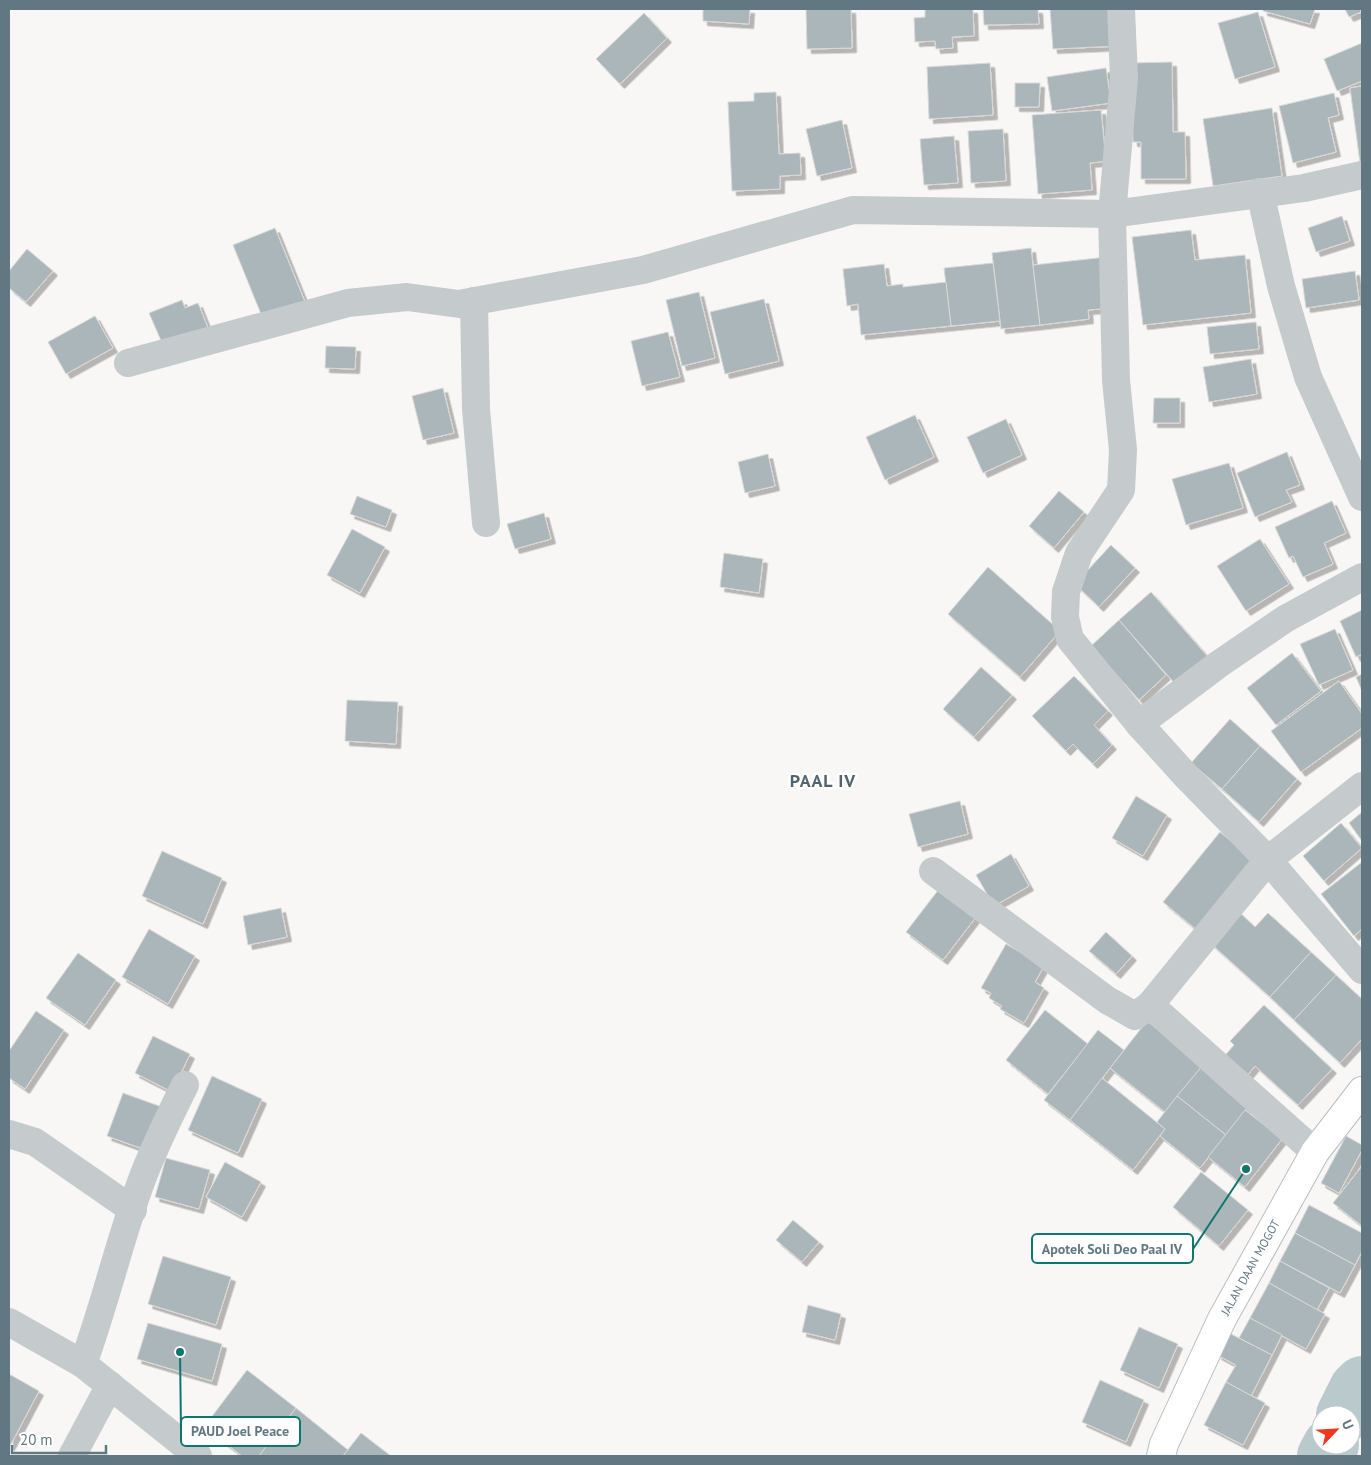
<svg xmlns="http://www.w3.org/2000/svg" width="1371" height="1465" font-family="'PT Sans',sans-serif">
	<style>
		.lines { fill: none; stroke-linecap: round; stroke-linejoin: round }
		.river { stroke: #bacacc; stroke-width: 56 }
		.building { fill: #abb6ba; stroke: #d9d9d7; filter: url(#shadow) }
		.secondary-casing { stroke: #b7bec1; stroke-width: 30 }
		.street { stroke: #c5cacc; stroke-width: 28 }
		.secondary { stroke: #fff; stroke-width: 28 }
		.labels { text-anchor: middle; stroke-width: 5; stroke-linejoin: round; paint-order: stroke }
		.street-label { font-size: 12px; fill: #617781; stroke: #fff }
		.district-label { font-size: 18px; font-weight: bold; letter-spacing: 1px; fill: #53646c; stroke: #fff }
		.leader { fill: none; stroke: #0f766e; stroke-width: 2 }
		.callout-dot { fill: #0f766e; stroke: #fff; stroke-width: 2 }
		.callout { fill: #fff; stroke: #0f766e; stroke-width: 2 }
		.callout-label { font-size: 14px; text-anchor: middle; font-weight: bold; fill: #617781 }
	</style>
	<defs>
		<filter id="shadow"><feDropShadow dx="4.5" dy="4.5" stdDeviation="0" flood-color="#0004"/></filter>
	</defs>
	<rect width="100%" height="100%" fill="#f8f7f5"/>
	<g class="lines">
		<g class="river">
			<path d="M 1344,1415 L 1357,1389 L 1362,1384"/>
			<path d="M 1325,1456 L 1331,1445"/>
		</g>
	</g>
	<g class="building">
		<path d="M 703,9 L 750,9 L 749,24 L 703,21 Z"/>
		<path d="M 806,9 L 851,9 L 852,48 L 807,49 Z"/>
		<path d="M 925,9 L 973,9 L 974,36 L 952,37 L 953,48 L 936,49 L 935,41 L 915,42 L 914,18 L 925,17 Z"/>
		<path d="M 983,9 L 1038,9 L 1039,24 L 984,25 Z"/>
		<path d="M 1050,9 L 1118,9 L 1120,46 L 1053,49 Z"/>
		<path d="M 1263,9 L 1315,9 L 1310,24 L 1263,11 Z"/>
		<path d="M 1345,9 L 1360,9 L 1361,12 L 1349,17 Z"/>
		<path d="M 1258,12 L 1275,67 L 1235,79 L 1218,23 Z"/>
		<path d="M 644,13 L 667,38 L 620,84 L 596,59 Z"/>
		<path d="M 1362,43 L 1362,81 L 1337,91 L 1324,59 Z"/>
		<path d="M 1172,62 L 1173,132 L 1185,132 L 1186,179 L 1141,179 L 1141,142 L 1133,142 L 1131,63 Z"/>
		<path d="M 990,63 L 993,115 L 929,119 L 927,67 Z"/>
		<path d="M 1106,68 L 1111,103 L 1052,111 L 1047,77 Z"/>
		<path d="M 1015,83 L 1040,83 L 1039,107 L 1015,107 Z"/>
		<path d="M 1362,86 L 1362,163 L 1360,163 L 1350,88 Z"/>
		<path d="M 776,92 L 779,154 L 800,153 L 801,175 L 780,176 L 780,189 L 732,191 L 728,102 L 754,101 L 754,93 Z"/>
		<path d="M 1334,93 L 1339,115 L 1328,118 L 1336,152 L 1293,163 L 1279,106 Z"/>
		<path d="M 1272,108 L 1282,176 L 1213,186 L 1203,119 Z"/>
		<path d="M 1101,110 L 1106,161 L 1090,163 L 1092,190 L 1038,194 L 1032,115 Z"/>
		<path d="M 842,120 L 852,168 L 817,176 L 806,129 Z"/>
		<path d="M 1003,129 L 1006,181 L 971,183 L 968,131 Z"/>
		<path d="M 954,136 L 958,183 L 924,185 L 920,139 Z"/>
		<path d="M 1342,216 L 1350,241 L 1316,252 L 1308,228 Z"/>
		<path d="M 275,228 L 305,302 L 263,319 L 233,245 Z"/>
		<path d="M 1191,230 L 1195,260 L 1245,255 L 1251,313 L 1143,325 L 1132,237 Z"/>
		<path d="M 1031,248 L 1040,325 L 1001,329 L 992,253 Z"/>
		<path d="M 27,249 L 53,271 L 26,302 L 9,288 L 9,271 Z"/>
		<path d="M 1107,257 L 1113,308 L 1088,310 L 1089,319 L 1040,325 L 1033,265 Z"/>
		<path d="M 993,263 L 1000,321 L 951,326 L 944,268 Z"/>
		<path d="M 884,264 L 887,286 L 903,284 L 903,287 L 946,282 L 951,326 L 861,335 L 858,304 L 847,306 L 843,269 Z"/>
		<path d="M 1355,271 L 1359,300 L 1306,308 L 1302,279 Z"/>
		<path d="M 699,292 L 715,358 L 682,366 L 666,300 Z"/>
		<path d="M 764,299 L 779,361 L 725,374 L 710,312 Z"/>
		<path d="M 182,300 L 185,308 L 198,303 L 210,333 L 166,352 L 149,313 Z"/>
		<path d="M 95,316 L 113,348 L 66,374 L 48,342 Z"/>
		<path d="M 1256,322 L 1259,349 L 1210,354 L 1207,327 Z"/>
		<path d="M 668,332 L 680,377 L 642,386 L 631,341 Z"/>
		<path d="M 326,346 L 356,347 L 355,369 L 325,368 Z"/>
		<path d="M 1251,359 L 1257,394 L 1209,402 L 1203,367 Z"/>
		<path d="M 443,388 L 454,433 L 423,440 L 412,396 Z"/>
		<path d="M 1154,398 L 1180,398 L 1180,423 L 1153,423 Z"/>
		<path d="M 915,415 L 934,457 L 885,480 L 866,437 Z"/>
		<path d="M 1006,419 L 1022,455 L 983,473 L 967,437 Z"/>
		<path d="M 1287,452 L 1300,485 L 1286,490 L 1292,502 L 1255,517 L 1237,473 Z"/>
		<path d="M 768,454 L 775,486 L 745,493 L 738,462 Z"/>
		<path d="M 1229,463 L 1243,508 L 1186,525 L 1172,479 Z"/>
		<path d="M 1059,491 L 1084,512 L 1054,548 L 1029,526 Z"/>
		<path d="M 357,496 L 392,510 L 386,527 L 350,514 Z"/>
		<path d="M 1332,501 L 1346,533 L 1324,543 L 1333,564 L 1303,577 L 1293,556 L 1289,558 L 1275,527 Z"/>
		<path d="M 544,513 L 551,539 L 515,549 L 507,524 Z"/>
		<path d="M 352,529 L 385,547 L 360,593 L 327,575 Z"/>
		<path d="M 1260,539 L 1289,584 L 1246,611 L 1217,566 Z"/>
		<path d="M 1111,545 L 1135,568 L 1099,607 L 1075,584 Z"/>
		<path d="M 724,553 L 763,559 L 759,593 L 720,587 Z"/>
		<path d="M 988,567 L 1060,631 L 1020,677 L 948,614 Z"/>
		<path d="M 1151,592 L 1209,658 L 1177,686 L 1119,620 Z"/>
		<path d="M 1362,610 L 1362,654 L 1356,657 L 1340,621 Z"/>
		<path d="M 1119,620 L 1166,675 L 1139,700 L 1091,646 Z"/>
		<path d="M 1335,629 L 1353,670 L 1319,685 L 1300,644 Z"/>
		<path d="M 1292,653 L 1321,691 L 1276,725 L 1247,688 Z"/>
		<path d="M 981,667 L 1012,695 L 974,737 L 943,709 Z"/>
		<path d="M 1362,674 L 1362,691 L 1356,677 Z"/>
		<path d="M 1074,676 L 1108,711 L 1094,725 L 1112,745 L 1093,764 L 1073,744 L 1066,751 L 1032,716 Z"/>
		<path d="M 1339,681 L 1362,714 L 1362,728 L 1301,772 L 1271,731 Z"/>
		<path d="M 347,700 L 398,702 L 396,744 L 345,741 Z"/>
		<path d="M 1230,719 L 1260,746 L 1222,789 L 1191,763 Z"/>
		<path d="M 1260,746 L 1297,779 L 1259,822 L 1222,789 Z"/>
		<path d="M 1136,796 L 1167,815 L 1143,856 L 1112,838 Z"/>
		<path d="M 960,801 L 968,834 L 918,847 L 909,814 Z"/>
		<path d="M 1362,812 L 1362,841 L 1349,823 Z"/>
		<path d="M 1341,823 L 1362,848 L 1324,881 L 1303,856 Z"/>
		<path d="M 1220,832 L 1254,860 L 1198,931 L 1163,902 Z"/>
		<path d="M 162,851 L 222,878 L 203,924 L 142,896 Z"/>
		<path d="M 1011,854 L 1029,886 L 994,906 L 976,875 Z"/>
		<path d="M 1362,862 L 1362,929 L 1354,936 L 1321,894 Z"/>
		<path d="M 939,889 L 976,917 L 943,960 L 906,932 Z"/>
		<path d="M 281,908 L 287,937 L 248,945 L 243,916 Z"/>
		<path d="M 1236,909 L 1255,927 L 1268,913 L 1311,952 L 1270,997 L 1208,941 Z"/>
		<path d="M 149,929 L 195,956 L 168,1004 L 122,977 Z"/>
		<path d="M 1106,932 L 1132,956 L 1116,974 L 1089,951 Z"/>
		<path d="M 1006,944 L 1044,966 L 1035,982 L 1044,988 L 1024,1023 L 1000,1009 L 1002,1006 L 989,998 L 991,993 L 981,988 Z"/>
		<path d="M 1311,952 L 1336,975 L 1294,1020 L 1270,997 Z"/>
		<path d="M 78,953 L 116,980 L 85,1025 L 46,998 Z"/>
		<path d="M 1336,975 L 1362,999 L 1362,1039 L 1340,1063 L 1294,1020 Z"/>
		<path d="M 1264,1005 L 1332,1069 L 1298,1105 L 1255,1066 L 1245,1078 L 1222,1059 L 1234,1045 L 1230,1041 Z"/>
		<path d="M 1045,1010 L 1088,1044 L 1048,1094 L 1006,1060 Z"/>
		<path d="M 36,1011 L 64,1030 L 25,1089 L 9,1078 L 9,1051 Z"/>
		<path d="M 1147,1021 L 1203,1065 L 1165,1112 L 1110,1068 Z"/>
		<path d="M 1098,1030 L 1124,1050 L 1070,1120 L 1044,1100 Z"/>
		<path d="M 153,1036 L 190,1054 L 172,1092 L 135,1073 Z"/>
		<path d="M 1203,1065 L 1251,1103 L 1226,1135 L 1177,1096 Z"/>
		<path d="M 212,1076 L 262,1099 L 238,1153 L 188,1130 Z"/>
		<path d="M 1102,1078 L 1165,1129 L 1133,1170 L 1070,1120 Z"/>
		<path d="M 123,1093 L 162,1107 L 146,1150 L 107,1136 Z"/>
		<path d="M 1177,1096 L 1226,1135 L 1200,1168 L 1160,1136 L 1165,1129 L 1157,1122 Z"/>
		<path d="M 1245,1110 L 1282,1139 L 1245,1187 L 1208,1157 Z"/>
		<path d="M 1346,1136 L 1362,1145 L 1362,1150 L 1339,1193 L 1321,1183 Z"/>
		<path d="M 166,1158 L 210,1170 L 199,1209 L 155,1197 Z"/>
		<path d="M 225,1162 L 261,1182 L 242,1217 L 206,1197 Z"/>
		<path d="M 1362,1166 L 1362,1226 L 1333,1203 Z"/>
		<path d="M 1201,1172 L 1248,1210 L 1219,1246 L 1173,1207 Z"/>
		<path d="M 1309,1205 L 1362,1233 L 1362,1251 L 1355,1265 L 1295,1233 Z"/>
		<path d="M 793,1220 L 819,1242 L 802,1262 L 776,1240 Z"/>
		<path d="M 1295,1233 L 1355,1265 L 1340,1293 L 1280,1261 Z"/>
		<path d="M 163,1256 L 231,1277 L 216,1325 L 148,1304 Z"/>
		<path d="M 1280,1261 L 1329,1288 L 1317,1310 L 1269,1283 Z"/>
		<path d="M 1269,1283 L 1325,1314 L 1306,1349 L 1250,1318 Z"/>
		<path d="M 808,1305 L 841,1314 L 835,1340 L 802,1332 Z"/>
		<path d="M 1250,1318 L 1282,1335 L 1272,1355 L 1239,1338 Z"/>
		<path d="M 148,1323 L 222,1344 L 212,1381 L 137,1359 Z"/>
		<path d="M 1139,1327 L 1178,1344 L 1159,1388 L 1120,1370 Z"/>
		<path d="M 1229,1333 L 1272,1355 L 1251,1396 L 1226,1382 L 1236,1365 L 1217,1355 Z"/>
		<path d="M 247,1370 L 296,1408 L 259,1456 L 242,1456 L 204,1427 Z"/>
		<path d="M 9,1374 L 39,1391 L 10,1446 L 9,1445 Z"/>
		<path d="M 1100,1380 L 1144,1400 L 1126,1442 L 1082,1422 Z"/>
		<path d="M 1226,1382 L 1265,1403 L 1243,1445 L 1204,1425 Z"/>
		<path d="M 296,1408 L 348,1450 L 343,1456 L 259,1456 Z"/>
		<path d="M 361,1433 L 391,1456 L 343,1456 Z"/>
	</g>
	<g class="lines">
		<g class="secondary-casing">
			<g id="secondary">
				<path id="s1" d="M 1161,1456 L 1164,1444 L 1222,1319 L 1315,1152 L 1362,1091"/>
			</g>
		</g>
		<g class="street">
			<path d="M 1121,9 L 1124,78 L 1112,214 L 1116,380 L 1123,450 L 1121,490 L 1079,553 L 1066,592 L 1065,617 L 1070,639 L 1139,724 L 1187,777 L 1268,860 L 1362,970"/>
			<path d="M 1260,192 L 1281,286 L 1308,377 L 1362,497"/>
			<path d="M 474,301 L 476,409 L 486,523"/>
			<path d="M 128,363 L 348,303 L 407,297 L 459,304 L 643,270 L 853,210 L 1112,214 L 1304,188 L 1362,175"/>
			<path d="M 1139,724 L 1219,664 L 1285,619 L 1362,577"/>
			<path d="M 933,871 L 1107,1000 L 1135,1016 L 1150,1005 L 1268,860 L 1362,786"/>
			<path d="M 1150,1005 L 1315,1152"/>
			<path d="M 9,1134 L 35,1142 L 133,1210"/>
			<path d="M 9,1322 L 83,1364 L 198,1456"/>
			<path d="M 83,1364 C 105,1304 119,1242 141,1182 C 153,1149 169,1117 185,1085"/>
			<path d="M 72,1456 L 110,1385"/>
		</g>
		<use href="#secondary" class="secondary"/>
	</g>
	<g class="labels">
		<g class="street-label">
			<text dy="4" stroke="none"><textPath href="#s1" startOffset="209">JALAN DAAN MOGOT</textPath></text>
		</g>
		<g class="district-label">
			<text x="823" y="787">PAAL IV</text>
		</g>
	</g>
	<path class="leader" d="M1246 1169L1193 1249M180 1352L181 1431"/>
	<g class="callout-dot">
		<circle cx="1246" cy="1169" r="5"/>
		<circle cx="180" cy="1352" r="5"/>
	</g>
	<g class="callout">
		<rect x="1032" y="1234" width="161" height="29" rx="5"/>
		<rect x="181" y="1417" width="119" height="29" rx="5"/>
	</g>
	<g class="callout-label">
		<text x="1112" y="1254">Apotek Soli Deo Paal IV</text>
		<text x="240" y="1436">PAUD Joel Peace</text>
	</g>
	<rect width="1371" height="1465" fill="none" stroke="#617781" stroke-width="20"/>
	<g transform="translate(1336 1430) rotate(65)"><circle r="24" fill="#ffffff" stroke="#c0c9cd"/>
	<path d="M0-4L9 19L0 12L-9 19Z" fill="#ee381f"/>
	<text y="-8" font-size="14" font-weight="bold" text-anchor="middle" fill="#617781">U</text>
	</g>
	<path d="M12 1445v8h94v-8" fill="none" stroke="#617781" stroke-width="2.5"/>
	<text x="20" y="1445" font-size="15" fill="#617781" stroke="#ffffff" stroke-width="4" paint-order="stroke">20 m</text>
</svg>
